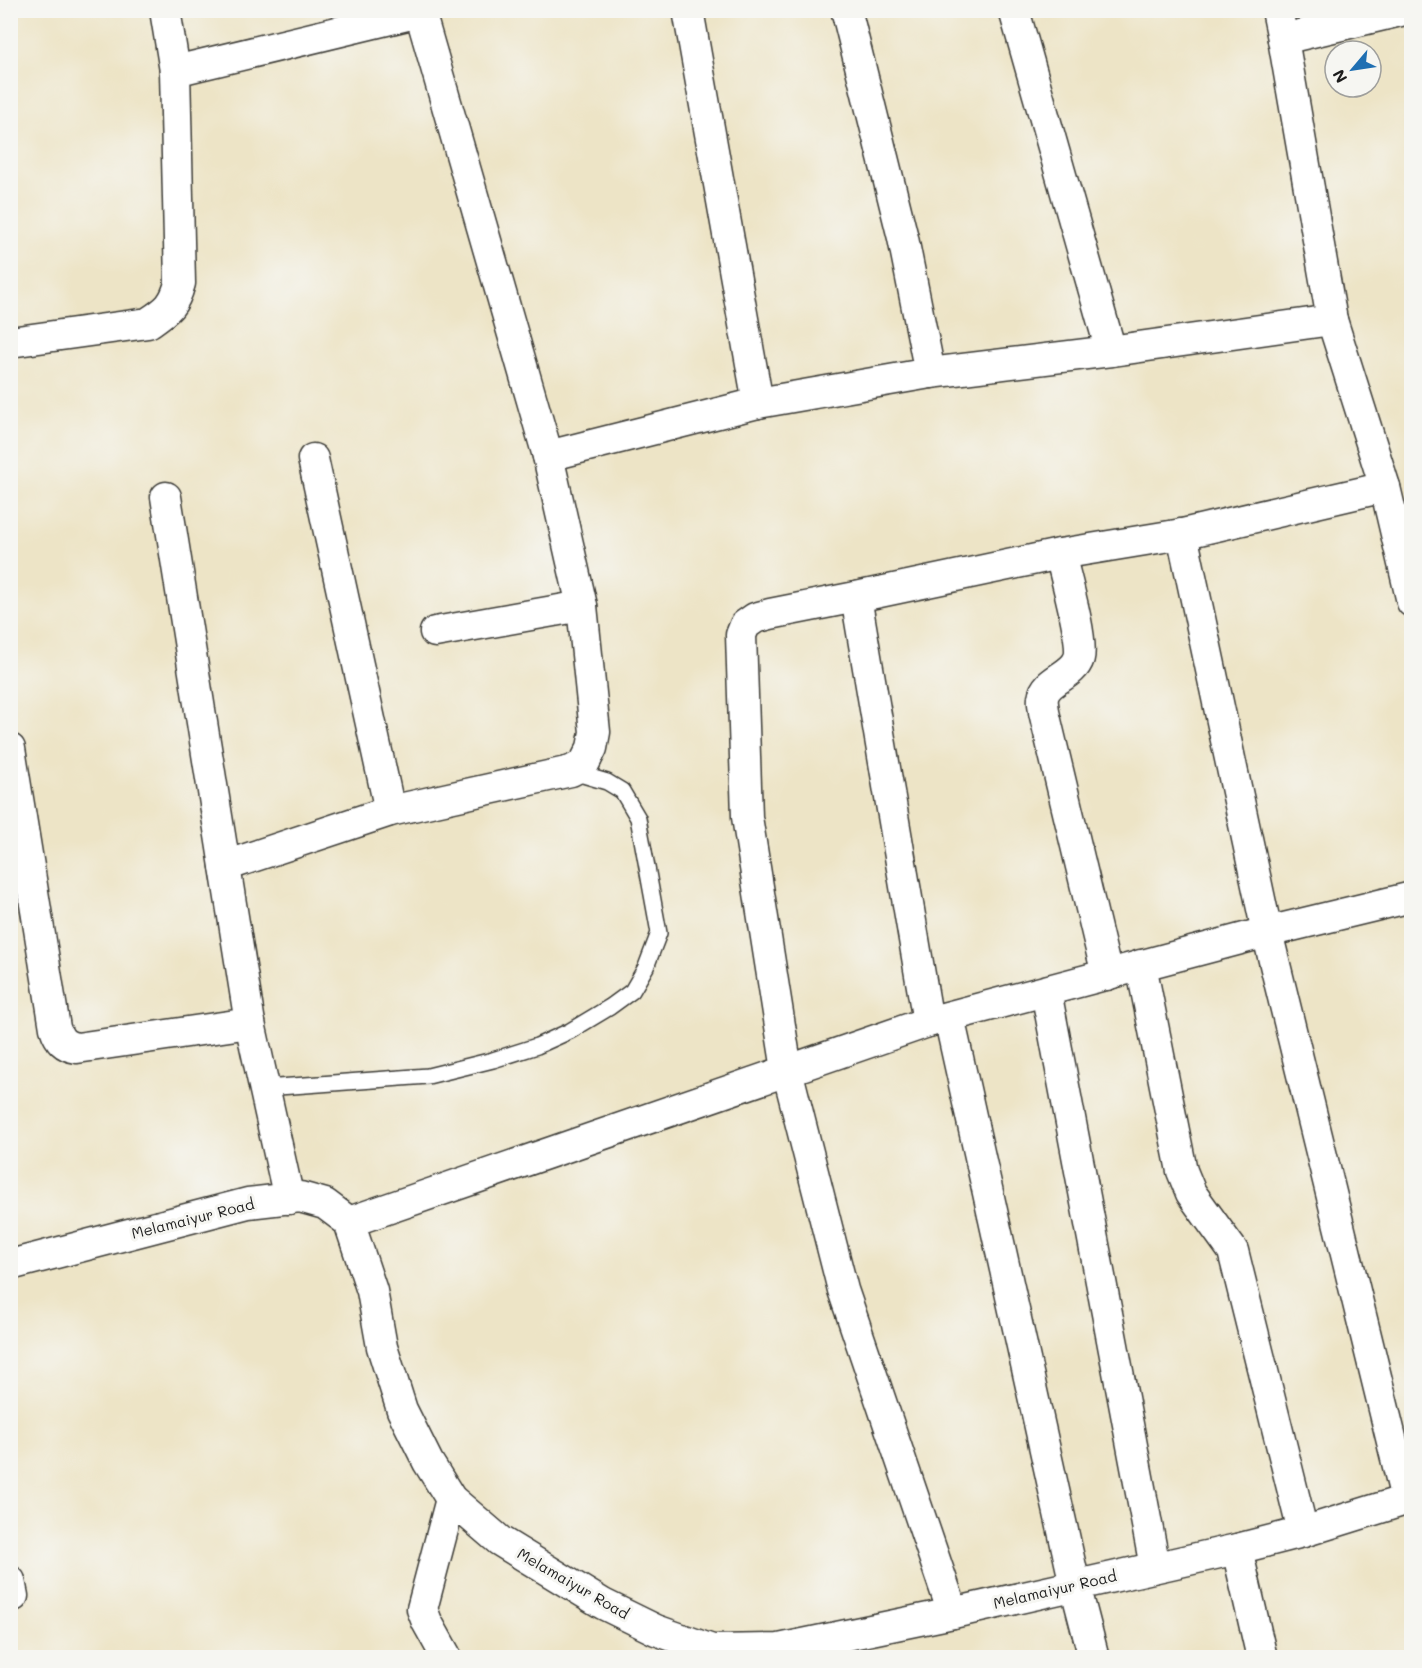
<svg xmlns="http://www.w3.org/2000/svg" width="1422" height="1668" font-family="Mali,sans-serif">
	<style>
		.lines { fill: none; stroke-linecap: round; stroke-linejoin: round }
		.service-casing { stroke: #3b3a36; stroke-width: 18 }
		.minor-casing { stroke: #3b3a36; stroke-width: 33 }
		.service { stroke: #fff; stroke-width: 15 }
		.minor { stroke: #fff; stroke-width: 30 }
		.labels { text-anchor: middle; stroke-width: 6; stroke-linejoin: round; paint-order: stroke }
		.street-label { font-size: 15px; fill: #1c1c1c; stroke: #f6f6f2 }
	</style>
	<rect width="100%" height="100%" fill="#f6f6f2"/>
	<filter id="ink" filterUnits="userSpaceOnUse"><feTurbulence type="fractalNoise" baseFrequency=".0167" numOctaves="2"/><feDisplacementMap in="SourceGraphic" scale="12" xChannelSelector="R" yChannelSelector="G"/><feConvolveMatrix kernelMatrix="1 2 1 2 8 2 1 2 1" color-interpolation-filters="sRGB"/></filter>
	<filter id="wash" filterUnits="userSpaceOnUse"><feTurbulence type="fractalNoise" baseFrequency=".008" numOctaves="4" result="noise"/><feDisplacementMap in="SourceGraphic" scale="24" xChannelSelector="R" yChannelSelector="G"/><feGaussianBlur stdDeviation="1.35" result="paint"/><feColorMatrix in="noise" values="0 0 0 0 0 0 0 0 0 0 0 0 0 0 0 0 0 1.4 0 .05"/><feComposite in="paint" operator="in"/></filter>
	<g filter="url(#wash)">
		<rect width="100%" height="100%" fill="#ede4c6"/>
	</g>
	<g filter="url(#ink)">
		<g class="lines">
			<g class="service-casing">
				<path id="service" d="M 265,1088 L 428,1076 L 493,1060 L 537,1046 L 570,1031 L 610,1007 L 632,991 L 646,967 L 659,933 L 638,818 L 622,791 L 607,782 L 573,772"/>
			</g>
			<g class="minor-casing">
				<g id="minor">
					<path d="M 165,10 L 175,71"/>
					<path d="M 688,10 L 758,403"/>
					<path d="M 1014,10 L 1111,351"/>
					<path d="M 1277,10 L 1283,39"/>
					<path d="M 847,13 L 903,238 L 930,373"/>
					<path d="M 1332,320 L 1385,487 L 1412,602"/>
					<path d="M 10,342 L 148,323 C 167,310 174,306 180,283 L 175,71 L 420,12 L 548,456 L 758,403 L 930,373 L 1111,351 L 1332,320 L 1283,39 L 1405,10"/>
					<path d="M 313,459 L 390,811"/>
					<path d="M 166,497 L 250,1023 L 289,1199"/>
					<path d="M 1182,534 L 1267,932 L 1406,1499"/>
					<path d="M 1060,554 C 1065,575 1084,641 1079,658 C 1073,677 1045,679 1043,698 C 1042,702 1044,708 1044,712 L 1107,975"/>
					<path d="M 856,597 L 928,1022"/>
					<path d="M 435,632 L 582,606"/>
					<path d="M 10,749 L 55,1028 C 59,1040 64,1046 77,1048 L 250,1023"/>
					<path d="M 225,866 L 390,811 L 571,771 L 584,764 L 592,748 L 595,732 L 582,606 L 548,456"/>
					<path d="M 1141,965 L 1182,1171 L 1191,1193 L 1233,1251 L 1303,1532"/>
					<path d="M 1046,991 L 1155,1567"/>
					<path d="M 949,1017 L 1075,1585 L 1094,1658"/>
					<path d="M 349,1222 L 928,1022 L 1267,932 L 1412,897"/>
					<path d="M 10,1265 L 248,1203 L 300,1197 L 325,1204 L 349,1222 L 372,1291 L 382,1347 L 402,1410 L 428,1462 L 451,1499 L 500,1541 L 603,1604 L 656,1630 L 712,1650 L 779,1649 L 953,1613 L 1237,1549 L 1303,1532 L 1412,1498"/>
					<path d="M 1237,1549 L 1262,1658"/>
					<path d="M 10,1581 L 13,1596"/>
					<path d="M 953,1613 L 843,1290 L 787,1070 L 747,817 L 741,635 L 745,625 L 755,618 L 770,614 L 856,597 L 1060,554 L 1182,534 L 1385,487"/>
					<path d="M 447,1658 L 427,1622 L 422,1609 L 451,1499"/>
				</g>
			</g>
			<use href="#service" class="service"/>
			<use href="#minor" class="minor"/>
		</g>
	</g>
	<g class="labels">
		<g class="street-label">
			<text transform="translate(193 1219) rotate(-14)" y="5">Melamaiyur Road</text>
			<text transform="translate(573 1584) rotate(30)" y="5">Melamaiyur Road</text>
			<text transform="translate(1055 1590) rotate(-13)" y="5">Melamaiyur Road</text>
		</g>
	</g>
	<rect width="1422" height="1668" fill="none" stroke="#f6f6f2" stroke-width="36"/>
	<g transform="translate(1353 69) rotate(241)"><circle r="28" fill="#f6f6f2" stroke="#9f9f9c" stroke-width="1.5"/>
	<path d="M0-4.5L10 22L0 15L-10 22Z" fill="#1f6fb2"/>
	<text y="-9" font-size="16" font-weight="bold" text-anchor="middle" fill="#1c1c1c">N</text>
	</g>
</svg>
